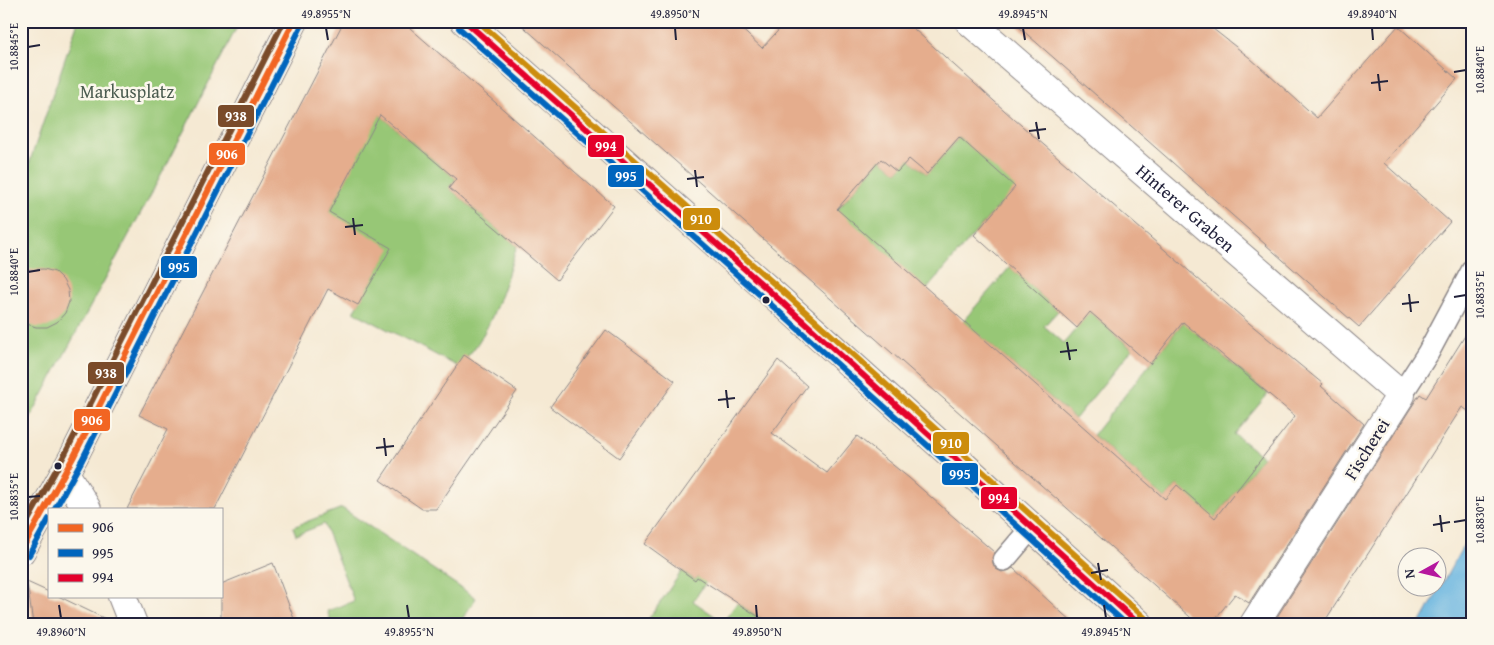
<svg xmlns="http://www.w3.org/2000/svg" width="1494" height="645" font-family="'Gentium Book Plus',serif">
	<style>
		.green { fill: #97c776; stroke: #5c7458 }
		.water { fill: #65b3df; stroke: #446a8d }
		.building { fill: #e5ad8d; fill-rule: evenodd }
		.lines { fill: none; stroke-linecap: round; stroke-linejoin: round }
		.lane-casing { stroke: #8c8687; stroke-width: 24 }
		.street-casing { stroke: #8c8687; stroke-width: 30 }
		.secondary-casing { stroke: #8c8687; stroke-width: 30 }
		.lane { stroke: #fff; stroke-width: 21 }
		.street { stroke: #fff; stroke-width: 28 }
		.secondary { stroke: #fff; stroke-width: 28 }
		.bus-1-casing { stroke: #fbf7ec; stroke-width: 10 }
		.bus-2-casing { stroke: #fbf7ec; stroke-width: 10 }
		.bus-3-casing { stroke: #fbf7ec; stroke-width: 10 }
		.bus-4-casing { stroke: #fbf7ec; stroke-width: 10 }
		.bus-5-casing { stroke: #fbf7ec; stroke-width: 10 }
		.bus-1 { stroke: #f26522; stroke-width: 6 }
		.bus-2 { stroke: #0065bd; stroke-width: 6 }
		.bus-3 { stroke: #e4002b; stroke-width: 6 }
		.bus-4 { stroke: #cc8c0c; stroke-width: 6 }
		.bus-5 { stroke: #7a4b2a; stroke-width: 6 }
		.ticks { fill: none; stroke: #22223b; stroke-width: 2 }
		.bus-dot { fill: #22223b; stroke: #fbf7ec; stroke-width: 2 }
		.labels { text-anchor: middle; stroke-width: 5; stroke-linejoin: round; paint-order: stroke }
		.park-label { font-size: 18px; fill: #4b5c50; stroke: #fbf7ec }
		.street-label { font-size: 18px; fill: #22223b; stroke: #fbf7ec }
		.line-badge { stroke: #fbf7ec; stroke-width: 2 }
		.badge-label { font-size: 14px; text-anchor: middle; font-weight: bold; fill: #fff }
		.neatline { fill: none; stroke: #22223b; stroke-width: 2 }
		.ticks-label { font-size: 12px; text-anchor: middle; fill: #22223b }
	</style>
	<rect width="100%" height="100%" fill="#fbf7ec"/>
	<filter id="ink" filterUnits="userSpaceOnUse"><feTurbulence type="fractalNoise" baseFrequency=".02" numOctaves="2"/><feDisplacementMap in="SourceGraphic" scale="10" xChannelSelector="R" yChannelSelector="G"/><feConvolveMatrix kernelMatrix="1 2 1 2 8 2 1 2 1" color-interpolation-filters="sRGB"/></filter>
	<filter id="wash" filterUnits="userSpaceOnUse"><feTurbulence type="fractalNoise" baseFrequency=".0096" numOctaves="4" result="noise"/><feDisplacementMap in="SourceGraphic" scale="20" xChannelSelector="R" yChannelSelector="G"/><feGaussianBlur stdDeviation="1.12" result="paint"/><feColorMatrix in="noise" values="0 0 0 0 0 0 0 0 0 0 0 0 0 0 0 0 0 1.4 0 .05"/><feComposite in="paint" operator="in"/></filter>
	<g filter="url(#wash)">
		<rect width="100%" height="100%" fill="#f5e9d3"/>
		<g class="green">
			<path d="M 78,21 L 240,21 L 166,166 L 21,435 L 21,187 Z"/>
			<path d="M 379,114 L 456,179 L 449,188 L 517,246 C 505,282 489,343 457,366 L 354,312 L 390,248 L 328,214 Z"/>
			<path d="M 959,137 L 1045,210 L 1000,204 L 927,289 L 837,210 L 881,159 L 897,172 L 909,159 L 927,174 Z"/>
			<path d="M 1010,267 L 1058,311 L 1044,326 L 1064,343 L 1090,312 L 1132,349 L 1075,419 L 963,321 Z"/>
			<path d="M 1185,320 L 1199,336 L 1268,394 L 1234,434 L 1263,457 L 1214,519 L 1177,485 L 1165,499 L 1093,435 Z"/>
			<path d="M 342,508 L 476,598 L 459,624 L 332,624 L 327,611 L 354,601 L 324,524 L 296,535 L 293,527 Z"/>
			<path d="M 738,520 L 749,521 L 693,601 L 723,622 L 737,603 L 770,624 L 645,624 L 682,571 L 695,580 Z"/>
		</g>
		<path class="water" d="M 1473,528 L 1473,624 L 1420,624 Z"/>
		<g id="blocks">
			<g class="building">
				<path d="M 344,21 L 402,21 L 614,206 L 557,280 L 449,188 L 456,179 L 380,115 L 329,212 L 391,248 L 358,305 L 328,289 L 215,509 L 127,509 L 168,429 L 139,415 Z"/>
				<path d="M 517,21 L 733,21 L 762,48 L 787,21 L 905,21 L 1014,119 L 1249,323 L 1323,384 L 1321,386 L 1364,424 L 1249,603 L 1235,594 L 1211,624 L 1198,624 ZM 959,137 L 1015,187 L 974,235 L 1077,328 L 1090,312 L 1150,364 L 1183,322 L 1295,416 L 1215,518 L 1177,485 L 1165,499 L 837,209 L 881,159 L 897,172 L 909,159 L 927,174 Z"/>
				<path d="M 1012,21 L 1203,21 L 1250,58 L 1317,118 L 1398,26 L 1457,79 L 1384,163 L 1450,222 L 1359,327 Z"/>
				<path d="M 44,269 L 55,272 L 63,280 L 68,290 L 69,302 L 65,313 L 57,322 L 47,327 L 36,327 L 21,322 L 21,270 Z"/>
				<path d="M 1473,323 L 1473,414 L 1462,407 L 1323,624 L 1280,624 L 1275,620 L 1416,400 L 1420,394 L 1426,398 Z"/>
				<path d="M 606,330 L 675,381 L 619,458 L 550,407 Z"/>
				<path d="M 464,355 L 517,391 L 436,509 L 422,509 L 380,480 Z"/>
				<path d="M 778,360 L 807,386 L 772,433 L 827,473 L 857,436 L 909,478 L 994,552 L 992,558 L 996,569 L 1002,572 L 1013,568 L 1074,624 L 770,624 L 697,577 L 695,580 L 645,544 Z"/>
				<path d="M 273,563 L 296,624 L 221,624 L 221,584 Z"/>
				<path d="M 27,582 L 49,592 L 49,596 L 58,596 L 116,624 L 33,624 Z"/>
			</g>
		</g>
	</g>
	<g filter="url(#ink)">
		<use href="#blocks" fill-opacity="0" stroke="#8c8687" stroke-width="1"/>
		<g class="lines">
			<g class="lane-casing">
				<g id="lane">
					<path d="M 1401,395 L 1428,353 L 1473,269"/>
					<path d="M 1004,560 L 1032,527"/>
				</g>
			</g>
			<g class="street-casing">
				<g id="street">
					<path id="s1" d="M 969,21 L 1401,395 L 1254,624"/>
					<path d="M 65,473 L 87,509"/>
					<path d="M 21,551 L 74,456 L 294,21"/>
					<path d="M 122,596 L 133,624"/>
				</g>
			</g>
			<g class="secondary-casing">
				<path id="secondary" d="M 465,21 L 783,303 L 1139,624"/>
			</g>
			<use href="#lane" class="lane"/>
			<use href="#street" class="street"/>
			<use href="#secondary" class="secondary"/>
			<g class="bus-1-casing">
				<path id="bus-1" d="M 21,551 L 74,456 L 294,21"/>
			</g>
			<g class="bus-2-casing">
				<g id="bus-2">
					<path d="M 459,28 L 777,310 L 1126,624"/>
					<path d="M 55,509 L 82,460 L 302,25"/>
					<path d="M 29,555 L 49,519"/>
				</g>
			</g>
			<g class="bus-3-casing">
				<path id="bus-3" d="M 465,21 L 783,303 L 1139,624"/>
			</g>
			<g class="bus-4-casing">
				<path id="bus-4" d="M 478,21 L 789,297 L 1145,618"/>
			</g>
			<g class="bus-5-casing">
				<path id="bus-5" d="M 21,533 L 66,452 L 284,21"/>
			</g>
			<use href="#bus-1" class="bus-1"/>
			<use href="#bus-2" class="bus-2"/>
			<use href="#bus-3" class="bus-3"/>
			<use href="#bus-4" class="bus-4"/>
			<use href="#bus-5" class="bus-5"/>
		</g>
	</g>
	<path class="ticks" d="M 326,28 L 328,40M 675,28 L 676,40M 1023,28 L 1025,40M 1372,28 L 1373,40M 28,47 L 40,45M 1454,72 L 1466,70M 1378,74 L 1380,91M 1371,83 L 1388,81M 1036,122 L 1039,139M 1029,131 L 1046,129M 695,170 L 697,187M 687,179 L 704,177M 353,218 L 355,235M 345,227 L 363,225M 28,272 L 40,270M 1409,294 L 1411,312M 1454,297 L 1466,295M 1402,304 L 1419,302M 1067,342 L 1070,360M 1060,352 L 1077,350M 726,390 L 728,408M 718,400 L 735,398M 384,438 L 386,456M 376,448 L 394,446M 28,497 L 40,496M 1440,515 L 1442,532M 1454,522 L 1466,520M 1433,525 L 1450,522M 1098,563 L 1101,580M 1091,573 L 1108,570M 59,605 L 61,618M 407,605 L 409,618M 756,605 L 757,618M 1104,605 L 1106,618"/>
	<g class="bus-dot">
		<circle cx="766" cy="300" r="4.5"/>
		<circle cx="58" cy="466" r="4.5"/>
	</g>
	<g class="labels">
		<g class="park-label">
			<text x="127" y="98">Markusplatz</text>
		</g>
		<g class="street-label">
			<text dy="6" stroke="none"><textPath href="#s1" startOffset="286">Hinterer Graben</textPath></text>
			<text transform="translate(1367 449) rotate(-58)" y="6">Fischerei</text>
		</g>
	</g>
	<g class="line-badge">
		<rect x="217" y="104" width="38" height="24" rx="5" fill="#7a4b2a"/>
		<rect x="587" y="134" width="38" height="24" rx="5" fill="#e4002b"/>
		<rect x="208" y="142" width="38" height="24" rx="5" fill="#f26522"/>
		<rect x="607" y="164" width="38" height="24" rx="5" fill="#0065bd"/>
		<rect x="682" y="207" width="39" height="24" rx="5" fill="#cc8c0c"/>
		<rect x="160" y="255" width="38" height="24" rx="5" fill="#0065bd"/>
		<rect x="87" y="361" width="38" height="24" rx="5" fill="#7a4b2a"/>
		<rect x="73" y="408" width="38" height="24" rx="5" fill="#f26522"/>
		<rect x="932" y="431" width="38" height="24" rx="5" fill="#cc8c0c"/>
		<rect x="941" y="462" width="38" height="24" rx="5" fill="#0065bd"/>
		<rect x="980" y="486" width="38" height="24" rx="5" fill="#e4002b"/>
	</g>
	<g class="badge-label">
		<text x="236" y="121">938</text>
		<text x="606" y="151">994</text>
		<text x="227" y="159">906</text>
		<text x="626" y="181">995</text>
		<text x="701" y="224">910</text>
		<text x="179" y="272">995</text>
		<text x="106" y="378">938</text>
		<text x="92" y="425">906</text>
		<text x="951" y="448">910</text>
		<text x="960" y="479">995</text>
		<text x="999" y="503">994</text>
	</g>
	<rect width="1494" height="645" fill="none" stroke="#fbf7ec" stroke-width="55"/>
	<rect x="48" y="508" width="175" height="90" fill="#fbf7ec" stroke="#a4a2a5"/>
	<rect x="58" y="524" width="25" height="8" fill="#f26522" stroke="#a4a2a5"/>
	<text x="92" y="532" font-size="15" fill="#22223b">906</text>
	<rect x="58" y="549" width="25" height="8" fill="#0065bd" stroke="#a4a2a5"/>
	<text x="92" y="558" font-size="15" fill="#22223b">995</text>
	<rect x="58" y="574" width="25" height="8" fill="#e4002b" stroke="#a4a2a5"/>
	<text x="92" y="582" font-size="15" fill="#22223b">994</text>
	<g transform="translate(1422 572) rotate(262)"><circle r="24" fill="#fbf7ec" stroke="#a4a2a5"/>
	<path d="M0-4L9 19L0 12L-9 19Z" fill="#b5179e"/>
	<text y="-8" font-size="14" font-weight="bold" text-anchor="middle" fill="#22223b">N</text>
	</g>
	<rect x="28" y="28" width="1438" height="590" class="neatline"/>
	<g class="ticks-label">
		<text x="326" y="18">49.8955°N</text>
		<text x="675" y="18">49.8950°N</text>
		<text x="1023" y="18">49.8945°N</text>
		<text x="1372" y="18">49.8940°N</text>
		<text transform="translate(14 47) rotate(-90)" y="4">10.8845°E</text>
		<text transform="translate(1480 70) rotate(-90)" y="4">10.8840°E</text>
		<text transform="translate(14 272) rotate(-90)" y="4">10.8840°E</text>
		<text transform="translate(1480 295) rotate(-90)" y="4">10.8835°E</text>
		<text transform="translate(14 497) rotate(-90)" y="4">10.8835°E</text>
		<text transform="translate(1480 520) rotate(-90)" y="4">10.8830°E</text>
		<text x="61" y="636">49.8960°N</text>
		<text x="409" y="636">49.8955°N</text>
		<text x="757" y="636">49.8950°N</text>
		<text x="1106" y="636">49.8945°N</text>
	</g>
</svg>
